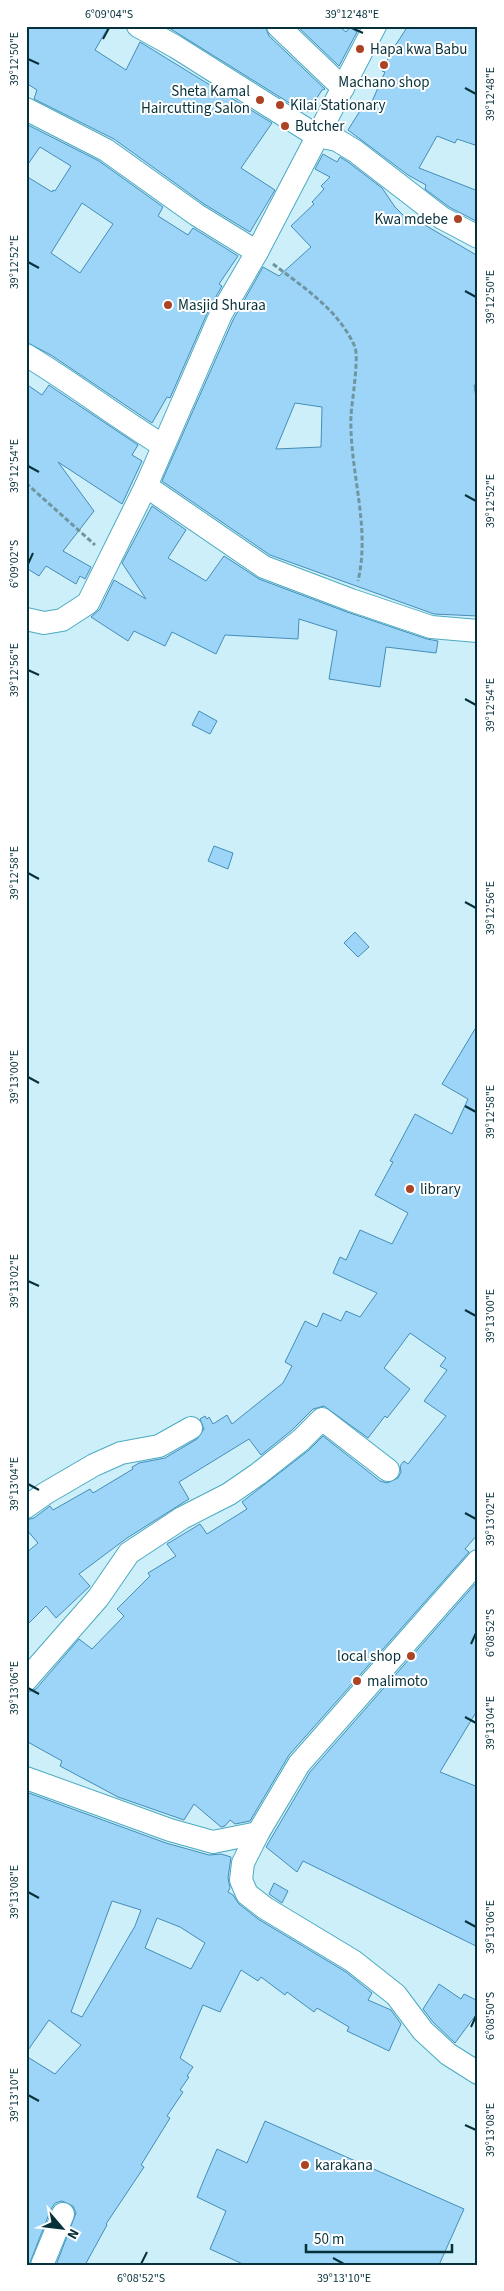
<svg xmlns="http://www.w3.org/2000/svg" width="504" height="2291" font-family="'Source Sans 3',sans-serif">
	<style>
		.building { fill: #9dd5f9; stroke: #458db7; fill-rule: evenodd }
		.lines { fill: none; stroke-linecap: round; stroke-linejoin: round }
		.minor-casing { stroke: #4babc2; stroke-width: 24 }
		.path { stroke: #6f96a0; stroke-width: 3; stroke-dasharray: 5 2.5; stroke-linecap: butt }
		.minor { stroke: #fff; stroke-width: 22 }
		.ticks { fill: none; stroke: #06313b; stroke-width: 2 }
		.poi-dot { fill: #ab4325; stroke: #fff; stroke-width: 2 }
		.labels { text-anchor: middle; stroke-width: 4; stroke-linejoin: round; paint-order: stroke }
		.poi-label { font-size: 15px; fill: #06313b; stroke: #fff; text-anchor: start }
		.neatline { fill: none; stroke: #06313b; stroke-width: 2 }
		.ticks-label { font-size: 12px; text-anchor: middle; fill: #06313b }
	</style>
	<rect width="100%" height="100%" fill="#cceff9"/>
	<g class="building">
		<path d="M 26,26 L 109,26 L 95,50 L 126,70 L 140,42 L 272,123 L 241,168 L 275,190 L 250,232 L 204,204 L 114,139 L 34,99 L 37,90 L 26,83 Z"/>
		<path d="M 166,26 L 265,26 L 269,36 L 325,89 L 322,90 L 308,112 L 300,107 L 299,109 Z"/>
		<path d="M 297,26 L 339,26 L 346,32 L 350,27 L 357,32 L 339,66 Z"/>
		<path d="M 408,26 L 478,26 L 478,146 L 457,139 L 455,143 L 437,136 L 419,168 L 478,191 L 478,222 L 449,207 L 425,189 L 426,185 L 408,175 L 348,130 L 365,103 L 370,106 L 385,72 L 382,71 L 391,52 Z"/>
		<path d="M 26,124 L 99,161 L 163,207 L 158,216 L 188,235 L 193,228 L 238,256 L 219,284 L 222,286 L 209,309 L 170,398 L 167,397 L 152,423 L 51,355 L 26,342 L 26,176 L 52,192 L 53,190 L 55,191 L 71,166 L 40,147 L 26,167 ZM 82,203 L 113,224 L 80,273 L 51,253 Z"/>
		<path d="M 323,154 L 337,162 L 340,157 L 348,162 L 382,188 L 395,207 L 404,216 L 406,214 L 478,256 L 478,385 L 474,385 L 478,410 L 478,616 L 434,614 L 270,555 L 162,481 L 233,320 L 263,267 L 279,276 L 311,247 L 291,226 L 314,204 L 312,202 L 324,189 L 321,186 L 330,177 L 315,169 ZM 295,403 L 322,407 L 321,447 L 276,449 Z"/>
		<path d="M 26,384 L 42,395 L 49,385 L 53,388 L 138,445 L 132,455 L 142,461 L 122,504 L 58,462 L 94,511 L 63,551 L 91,567 L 85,579 L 80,576 L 76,584 L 46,566 L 39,576 L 26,568 Z"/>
		<path d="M 152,506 L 186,530 L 168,558 L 206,581 L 224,556 L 259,579 L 347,612 L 427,639 L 438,641 L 436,653 L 386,647 L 380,687 L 329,679 L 337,631 L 299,619 L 298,639 L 225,635 L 216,654 L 172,632 L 165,646 L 134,631 L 128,641 L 91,617 L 100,609 L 114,580 L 146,599 L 122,563 Z"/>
		<path d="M 199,711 L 217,721 L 210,734 L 192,725 Z"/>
		<path d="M 214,846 L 233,853 L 228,869 L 208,861 Z"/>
		<path d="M 355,932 L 369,947 L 358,957 L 344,943 Z"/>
		<path d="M 478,1024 L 478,1534 L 465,1549 L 469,1552 L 289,1755 L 250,1821 L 235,1824 L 230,1820 L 225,1826 L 221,1827 L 194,1804 L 184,1820 L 118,1797 L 60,1766 L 62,1761 L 26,1741 L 26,1693 L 36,1689 L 79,1639 L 92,1649 L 124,1616 L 117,1609 L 150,1576 L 148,1573 L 176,1556 L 167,1544 L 200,1524 L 207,1534 L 247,1509 L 242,1502 L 309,1450 L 323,1436 L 380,1481 L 387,1483 L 398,1478 L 401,1472 L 400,1466 L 404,1461 L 408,1464 L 446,1416 L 424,1401 L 447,1370 L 440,1366 L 446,1358 L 410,1333 L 384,1368 L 410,1389 L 387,1418 L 385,1416 L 368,1438 L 324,1406 L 313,1409 L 292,1430 L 261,1455 L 249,1439 L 179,1482 L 189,1499 L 127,1538 L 79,1574 L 90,1586 L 56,1618 L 46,1606 L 26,1626 L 26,1553 L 38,1543 L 26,1529 L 26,1520 L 34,1518 L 50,1506 L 53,1510 L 90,1489 L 93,1493 L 133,1469 L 132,1467 L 139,1463 L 165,1458 L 197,1439 L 204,1429 L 200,1419 L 205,1416 L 207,1419 L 209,1417 L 213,1424 L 227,1415 L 232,1424 L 283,1383 L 292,1366 L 285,1362 L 305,1321 L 317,1327 L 323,1313 L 341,1321 L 346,1311 L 360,1317 L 377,1293 L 333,1273 L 340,1257 L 346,1260 L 360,1230 L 392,1244 L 408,1213 L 375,1195 L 393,1162 L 390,1161 L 415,1114 L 452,1134 L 468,1099 L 442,1084 Z"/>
		<path d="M 476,1583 L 478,1585 L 478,1709 L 440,1772 L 478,1787 L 478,1947 L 303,1861 L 297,1872 L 266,1847 L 310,1772 Z"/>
		<path d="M 26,1792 L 166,1843 L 209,1855 L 221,1854 L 231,1857 L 228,1878 L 230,1888 L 228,1892 L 233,1895 L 239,1904 L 258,1919 L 346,1972 L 372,1993 L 368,2000 L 391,2010 L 401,2024 L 389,2051 L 347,2031 L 349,2027 L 317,2008 L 314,2012 L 287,1992 L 285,1995 L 261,1977 L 258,1981 L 241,1970 L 220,2012 L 203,2005 L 180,2058 L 193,2067 L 187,2076 L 189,2077 L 180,2090 L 183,2092 L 167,2116 L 170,2118 L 141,2165 L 144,2167 L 106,2224 L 107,2225 L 85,2265 L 56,2265 L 76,2213 L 73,2206 L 62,2201 L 55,2203 L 51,2209 L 29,2265 L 26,2265 L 26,2056 L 55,2074 L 81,2045 L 49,2020 L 26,2053 ZM 112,1901 L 141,1910 L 135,1926 L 82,2017 L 71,2012 ZM 157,1918 L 180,1927 L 205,1943 L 191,1969 L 145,1948 Z"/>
		<path d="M 274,1883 L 288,1891 L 282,1903 L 269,1894 Z"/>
		<path d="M 439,1984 L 461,1999 L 464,1994 L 478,2001 L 478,2012 L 455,2043 L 433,2022 L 423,2009 Z"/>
		<path d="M 265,2121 L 464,2209 L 439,2265 L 245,2265 L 210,2249 L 226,2211 L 197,2197 L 203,2182 L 217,2149 L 247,2163 Z"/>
	</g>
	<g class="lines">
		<g class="minor-casing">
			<g id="minor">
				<path d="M 138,26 L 176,47 L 317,136 L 337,140 L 355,151 L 442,218 L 478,237"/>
				<path d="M 278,26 L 343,88"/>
				<path d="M 26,109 L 106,150 L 197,215 L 257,252"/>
				<path d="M 26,355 C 73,383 116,417 162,445"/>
				<path d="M 146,486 L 264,567 L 351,600 L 431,627 L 478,631"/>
				<path d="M 26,619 L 44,623 L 62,620 L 88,603 L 146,486 L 221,314 L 257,252 L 375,26"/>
				<path d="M 26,1507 L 46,1493 L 94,1465 L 121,1453 L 159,1446 L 191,1428"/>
				<path d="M 478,1561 L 299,1764 L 258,1833 L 243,1863 L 241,1880 L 247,1894 L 265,1908 L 353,1961 L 396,1995 L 423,2031 L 448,2054 L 478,2073"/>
				<path d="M 26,1680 L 98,1598 L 129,1553 L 182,1518 L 229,1494 L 258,1474 L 301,1440 L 322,1419 L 388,1470"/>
				<path d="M 26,1778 L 170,1830 L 213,1842 L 258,1833"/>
				<path d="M 42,2265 L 63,2214"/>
			</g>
		</g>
		<g class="path">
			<path d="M 273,264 C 304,288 338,309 355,347 C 359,358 352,401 351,415 C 349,471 371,526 358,581"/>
			<path d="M 26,483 L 95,545"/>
		</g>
		<use href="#minor" class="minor"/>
	</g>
	<path class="ticks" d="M 352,28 L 363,33M 103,39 L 109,28M 28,59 L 39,64M 465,88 L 476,94M 28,262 L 39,268M 465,291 L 476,297M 28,466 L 39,472M 465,495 L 476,501M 28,564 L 33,553M 28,670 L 39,675M 465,699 L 476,705M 28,873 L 39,879M 465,902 L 476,908M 28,1077 L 39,1083M 465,1106 L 476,1112M 28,1281 L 39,1286M 465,1310 L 476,1316M 28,1484 L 39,1490M 465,1513 L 476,1519M 471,1644 L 476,1633M 28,1688 L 39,1694M 465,1717 L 476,1723M 28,1892 L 39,1898M 465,1921 L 476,1927M 471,2027 L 476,2016M 28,2095 L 39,2101M 465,2125 L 476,2130M 333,2258 L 344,2264M 141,2264 L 147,2252"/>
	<g class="poi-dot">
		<circle cx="360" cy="49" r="5"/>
		<circle cx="384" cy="65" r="5"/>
		<circle cx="260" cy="100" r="5"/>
		<circle cx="280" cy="105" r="5"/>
		<circle cx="285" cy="126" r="5"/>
		<circle cx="458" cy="219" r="5"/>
		<circle cx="168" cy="305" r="5"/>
		<circle cx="410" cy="1189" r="5"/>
		<circle cx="411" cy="1656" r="5"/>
		<circle cx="357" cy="1681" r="5"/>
		<circle cx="305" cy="2165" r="5"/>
	</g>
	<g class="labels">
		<g class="poi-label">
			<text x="370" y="54">Hapa kwa Babu</text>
			<text x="384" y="87" text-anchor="middle">Machano shop</text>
			<text x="250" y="96" text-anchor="end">Sheta Kamal<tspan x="250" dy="17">Haircutting Salon</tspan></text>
			<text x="290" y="110">Kilai Stationary</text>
			<text x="295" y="131">Butcher</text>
			<text x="448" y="224" text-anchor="end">Kwa mdebe</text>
			<text x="178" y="310">Masjid Shuraa</text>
			<text x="420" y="1194">library</text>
			<text x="401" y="1661" text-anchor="end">local shop</text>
			<text x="367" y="1686">malimoto</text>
			<text x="315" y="2170">karakana</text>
		</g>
	</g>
	<rect width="504" height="2291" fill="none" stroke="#ffffff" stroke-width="55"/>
	<g transform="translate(62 2228) rotate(118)" stroke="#ffffff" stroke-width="4" paint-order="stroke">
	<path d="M0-4L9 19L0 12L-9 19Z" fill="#06313b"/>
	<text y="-8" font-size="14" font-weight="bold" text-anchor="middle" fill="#06313b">N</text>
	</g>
	<path d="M306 2244v8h146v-8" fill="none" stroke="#06313b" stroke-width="2.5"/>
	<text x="314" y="2244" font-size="15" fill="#06313b" stroke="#ffffff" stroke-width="4" paint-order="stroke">50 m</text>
	<rect x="28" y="28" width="448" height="2236" class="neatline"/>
	<g class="ticks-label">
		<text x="109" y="18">6°09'04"S</text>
		<text x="352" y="18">39°12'48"E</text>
		<text transform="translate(14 59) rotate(-90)" y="4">39°12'50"E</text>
		<text transform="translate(490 94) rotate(-90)" y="4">39°12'48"E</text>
		<text transform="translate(14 262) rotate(-90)" y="4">39°12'52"E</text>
		<text transform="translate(490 297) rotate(-90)" y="4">39°12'50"E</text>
		<text transform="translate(14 466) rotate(-90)" y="4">39°12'54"E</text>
		<text transform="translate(490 501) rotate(-90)" y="4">39°12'52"E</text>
		<text transform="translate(14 564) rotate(-90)" y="4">6°09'02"S</text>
		<text transform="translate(14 670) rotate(-90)" y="4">39°12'56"E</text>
		<text transform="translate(490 705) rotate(-90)" y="4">39°12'54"E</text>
		<text transform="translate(14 873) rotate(-90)" y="4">39°12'58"E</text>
		<text transform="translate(490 908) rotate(-90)" y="4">39°12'56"E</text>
		<text transform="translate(14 1077) rotate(-90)" y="4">39°13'00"E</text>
		<text transform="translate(490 1112) rotate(-90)" y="4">39°12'58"E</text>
		<text transform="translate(14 1281) rotate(-90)" y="4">39°13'02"E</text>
		<text transform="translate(490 1316) rotate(-90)" y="4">39°13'00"E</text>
		<text transform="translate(14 1484) rotate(-90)" y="4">39°13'04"E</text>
		<text transform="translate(490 1519) rotate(-90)" y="4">39°13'02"E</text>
		<text transform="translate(490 1633) rotate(-90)" y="4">6°08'52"S</text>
		<text transform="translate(14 1688) rotate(-90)" y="4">39°13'06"E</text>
		<text transform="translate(490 1723) rotate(-90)" y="4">39°13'04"E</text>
		<text transform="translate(14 1892) rotate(-90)" y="4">39°13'08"E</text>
		<text transform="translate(490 1927) rotate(-90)" y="4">39°13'06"E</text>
		<text transform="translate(490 2016) rotate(-90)" y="4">6°08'50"S</text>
		<text transform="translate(14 2095) rotate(-90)" y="4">39°13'10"E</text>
		<text transform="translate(490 2130) rotate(-90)" y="4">39°13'08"E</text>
		<text x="141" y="2282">6°08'52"S</text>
		<text x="344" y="2282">39°13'10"E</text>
	</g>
</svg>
